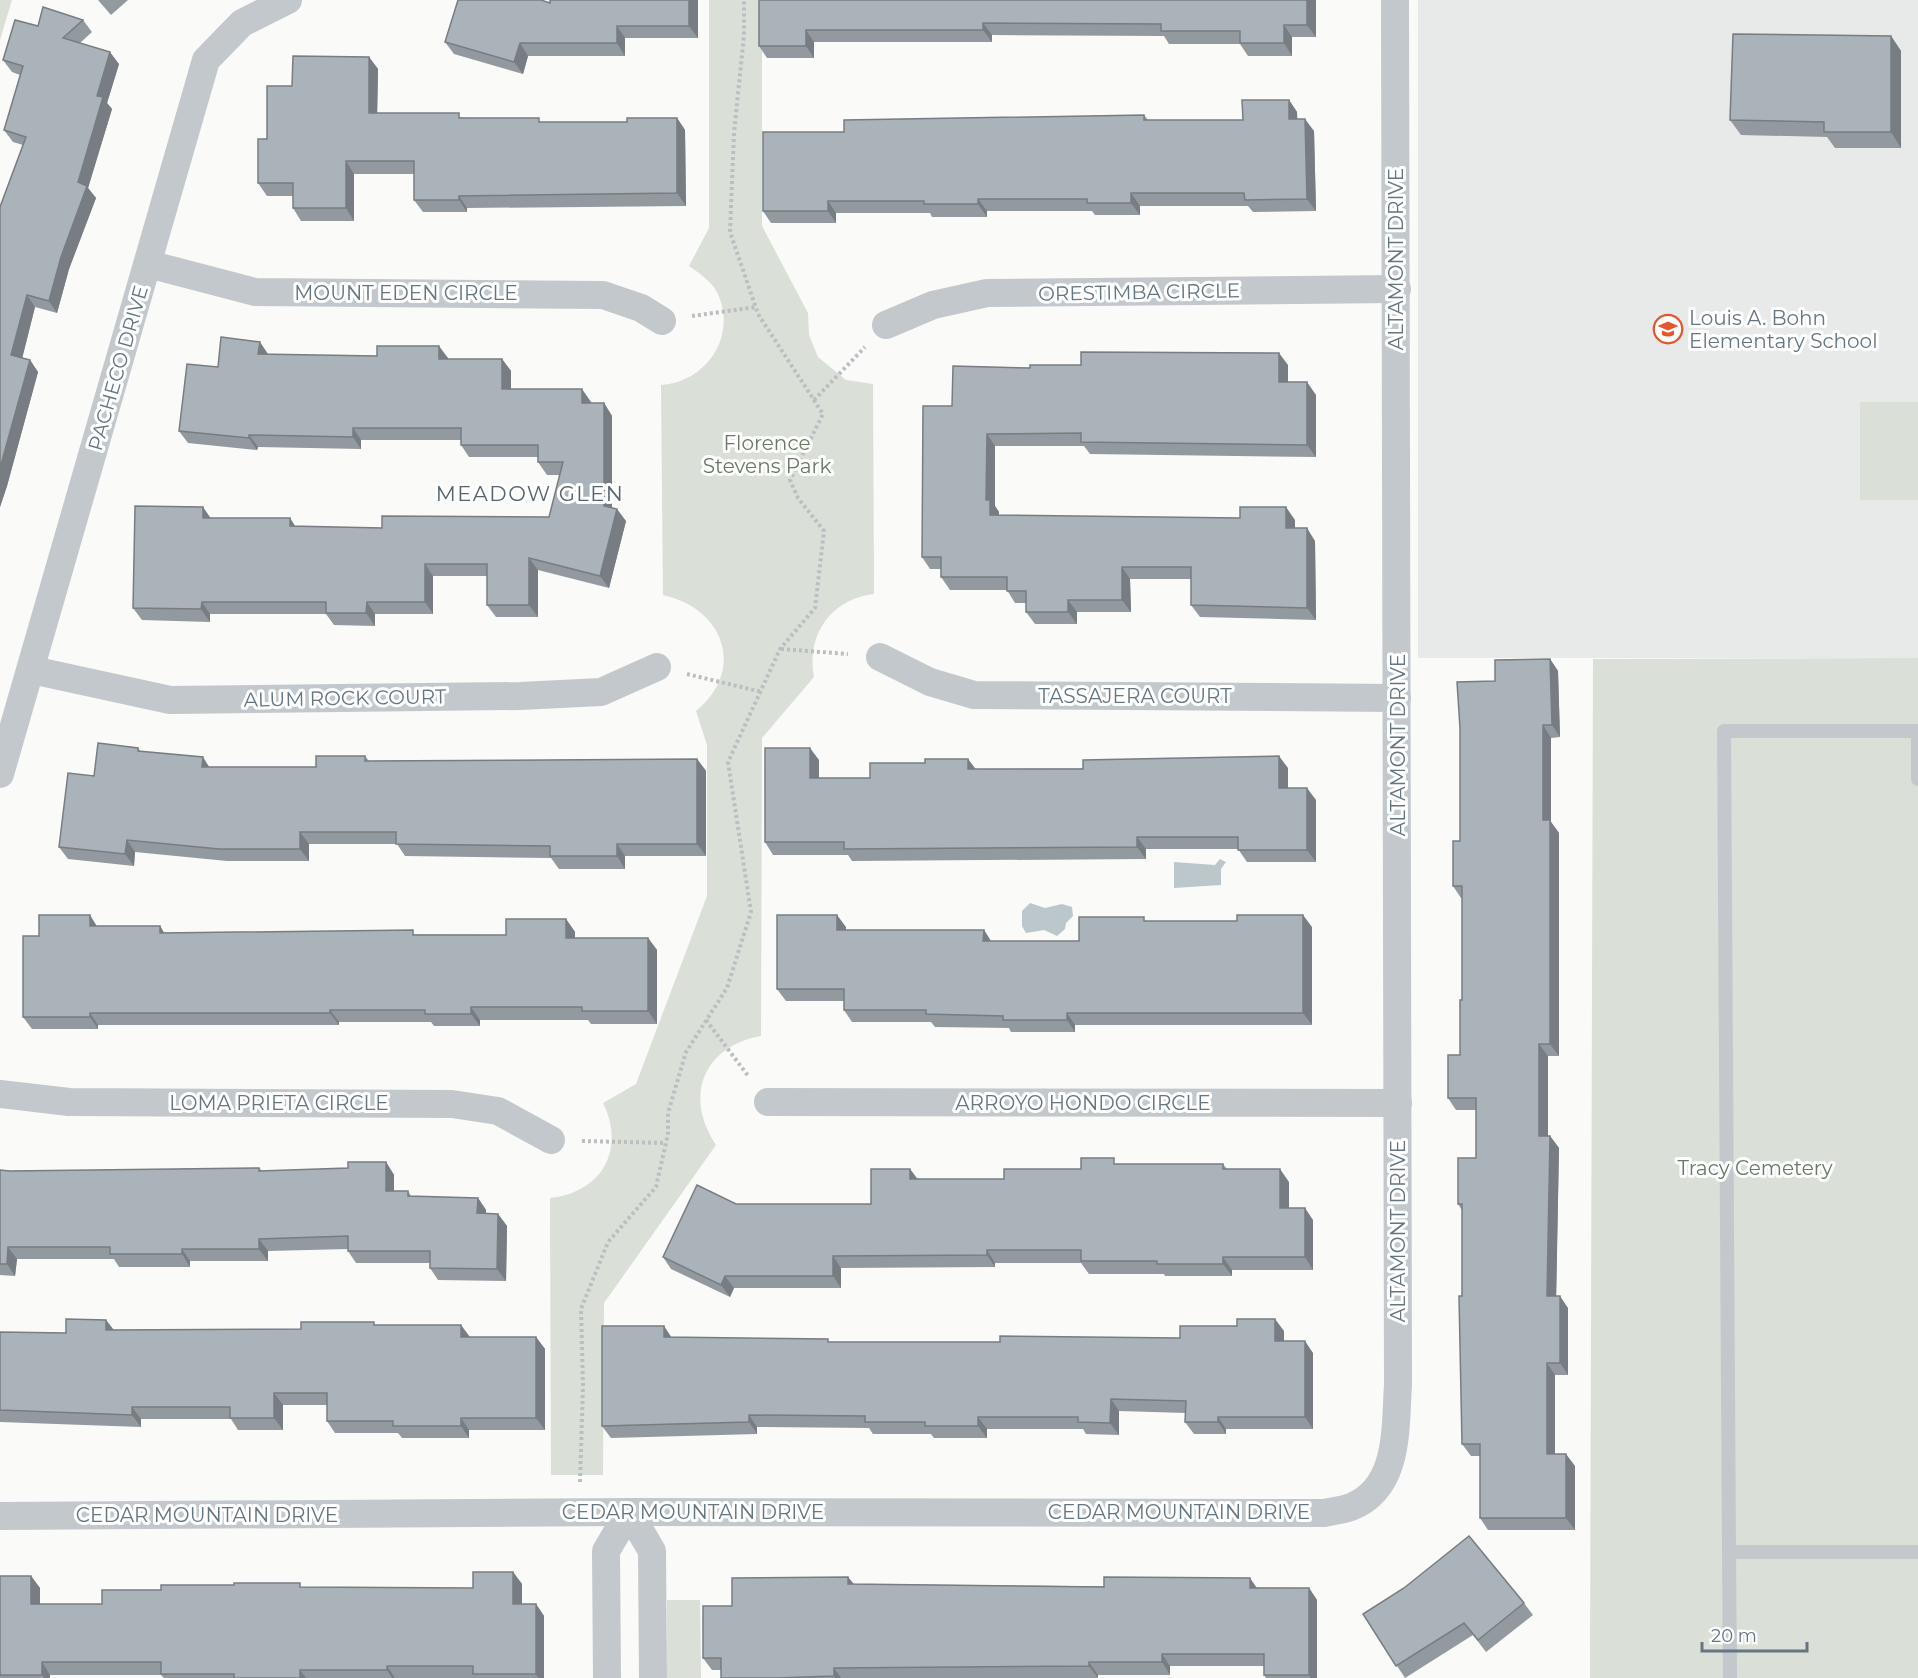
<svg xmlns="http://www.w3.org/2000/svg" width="1918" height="1678" font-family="Montserrat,sans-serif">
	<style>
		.built { fill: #e8e9e9 }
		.green { fill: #dadfd7 }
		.water { fill: #bbc7cb }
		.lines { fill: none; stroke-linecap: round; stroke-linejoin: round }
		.path { stroke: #bbbfc2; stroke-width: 4; stroke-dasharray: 3 3; stroke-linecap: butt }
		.lane { stroke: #c3c8cc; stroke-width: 14 }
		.street { stroke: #c3c8cc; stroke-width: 28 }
		.wall { fill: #929a9f }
		.shaded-wall { fill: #777d82 }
		.building { fill: #aab3b9; stroke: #777d82; stroke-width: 1.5 }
		.labels { text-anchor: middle; stroke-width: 6; stroke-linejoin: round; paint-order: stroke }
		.street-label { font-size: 20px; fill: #657683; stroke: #fff }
		.poi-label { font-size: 20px; fill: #657683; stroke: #fff; text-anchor: start }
		.park-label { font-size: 20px; fill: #687a64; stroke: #fff }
		.neighbourhood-label { font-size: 21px; letter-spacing: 1.5px; fill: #57646e; stroke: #fff }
	</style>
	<rect width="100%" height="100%" fill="#fafaf8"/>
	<rect class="built" x="1418" y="0" width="500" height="658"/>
	<g class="green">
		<path d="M 0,0 L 12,0 L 0,40 Z"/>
		<path d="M 709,0 L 762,0 L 762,226 L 808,313 L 809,335 L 818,357 L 846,380 L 873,384 L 874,594 C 831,599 806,635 814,677 L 762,738 L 761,1036 C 704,1046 683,1096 716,1145 L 604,1303 L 603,1475 L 551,1475 L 550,1198 C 602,1193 626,1149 603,1103 L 636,1084 L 707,896 L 707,745 L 696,711 C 747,669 723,608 663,595 L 661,385 C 703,383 735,341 720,299 C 715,284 702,275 689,266 L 709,228 Z"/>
		<rect x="1860" y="402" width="58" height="98"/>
		<path d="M 1918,658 L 1918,1678 L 1590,1678 L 1593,659 Z"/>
		<path d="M 667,1600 L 700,1600 L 701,1678 L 667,1678 Z"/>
	</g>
	<g class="water">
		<path d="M 1220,859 L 1226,862 L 1221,869 L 1221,885 L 1174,888 L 1174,862 L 1215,865 Z"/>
		<path d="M 1030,903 L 1045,908 L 1062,904 L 1072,907 L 1073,916 L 1066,923 L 1065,929 L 1057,936 L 1044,930 L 1026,933 L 1022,926 L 1022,911 Z"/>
	</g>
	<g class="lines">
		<g class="path">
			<path d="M 692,316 L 756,307"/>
			<path d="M 814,400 L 865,347"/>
			<path d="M 781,649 L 848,654"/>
			<path d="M 687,674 L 762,692"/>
			<path d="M 706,1020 L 749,1077"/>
			<path d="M 582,1141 L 666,1143"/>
			<path d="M 580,1482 L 583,1386 L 581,1309 L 608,1242 L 656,1187 L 668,1134 L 668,1113 L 686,1052 L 727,988 L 751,912 L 728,762 L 780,649 L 815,608 L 824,531 L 798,498 L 790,480 L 823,414 L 758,314 L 730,232 L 734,133 L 744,35 L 744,0"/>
		</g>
		<g class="lane">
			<path d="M 1918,731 L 1724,731 L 1729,1552 L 1918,1552"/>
			<path d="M 1918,731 L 1918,779"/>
			<path d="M 1729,1552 L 1730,1678"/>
		</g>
		<g class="street">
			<path d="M 148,264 L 255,292 L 603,295 L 641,308 L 662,321"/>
			<path d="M 886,325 L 933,305 L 987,293 L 1397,289"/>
			<path d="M 880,657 L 930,682 L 974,695 L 1397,698"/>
			<path d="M 32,670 L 170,700 L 520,696 L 601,692 L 657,667"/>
			<path d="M 0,774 L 206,60 L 242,23 L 288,0"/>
			<path d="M 0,1094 L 69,1102 L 452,1104 L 498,1111 L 551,1140"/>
			<path d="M 768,1102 L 1398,1103"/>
			<path d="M 0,1516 L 629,1512 L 1324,1513 C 1333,1511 1343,1510 1351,1507 C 1400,1488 1395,1427 1398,1385 L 1395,0"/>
			<path d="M 607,1678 L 606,1551 L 629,1512 L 652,1551 L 653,1678"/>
		</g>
	</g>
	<g class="wall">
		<path d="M 98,0 L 128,0 L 111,15 Z"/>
		<path d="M 698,0 L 698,38 L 625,38 L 625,56 L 528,56 L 523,74 L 454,54 L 445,42 L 550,3 Z"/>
		<path d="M 759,0 L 1316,0 L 1316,37 L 1292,37 L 1292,56 L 1248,56 L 1240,44 L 1169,44 L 1164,36 L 992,35 L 992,42 L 814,42 L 814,58 L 767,58 L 759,46 Z"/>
		<path d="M 83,20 L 92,32 L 80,43 L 119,64 L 107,103 L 112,109 L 88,188 L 96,198 L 69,269 L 57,313 L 35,307 L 22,358 L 30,360 L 38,372 L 7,486 L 0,507 L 0,207 L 23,145 L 13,142 L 4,130 L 20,75 L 12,72 L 3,60 L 38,26 Z"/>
		<path d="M 1891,36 L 1901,51 L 1901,148 L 1835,148 L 1827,137 L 1741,135 L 1730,120 Z"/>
		<path d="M 369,57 L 378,69 L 377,113 L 542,122 L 627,122 L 677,118 L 685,130 L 686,206 L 467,208 L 467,212 L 423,212 L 414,200 L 414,174 L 354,174 L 354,221 L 301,221 L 293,208 L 293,196 L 267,196 L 258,183 L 267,139 L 292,86 Z"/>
		<path d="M 1289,100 L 1297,112 L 1297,119 L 1314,131 L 1316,211 L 1253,212 L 1248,206 L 1140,206 L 1140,215 L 1095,215 L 1092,211 L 987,211 L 987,217 L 932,217 L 930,213 L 836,213 L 836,223 L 771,223 L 763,211 L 844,132 L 1144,115 L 1148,120 L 1243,120 Z"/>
		<path d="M 268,355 L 448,359 L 502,359 L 511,371 L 511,389 L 591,402 L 591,403 L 604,403 L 612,416 L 612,508 L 626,521 L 609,588 L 538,570 L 538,617 L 496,617 L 487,605 L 487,576 L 433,576 L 433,614 L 375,614 L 375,626 L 334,625 L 326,614 L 210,614 L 210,622 L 142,620 L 133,608 L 211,518 L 290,518 L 295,526 L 382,528 L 549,517 L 560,475 L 547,475 L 538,462 L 538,457 L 469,457 L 461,445 L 461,440 L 361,440 L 361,449 L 258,447 L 257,450 L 188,443 L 179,431 L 218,367 Z"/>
		<path d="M 1288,365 L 1288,382 L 1316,395 L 1316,457 L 1090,454 L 1084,446 L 995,446 L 995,506 L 999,512 L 999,515 L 1295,520 L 1295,528 L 1315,541 L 1316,620 L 1200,617 L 1191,605 L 1191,579 L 1130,579 L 1131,612 L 1077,612 L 1077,624 L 1035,624 L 1026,612 L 1026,603 L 1015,603 L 1007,590 L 950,590 L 941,577 L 941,569 L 930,569 L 922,557 L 952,406 L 1030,368 Z"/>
		<path d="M 1550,659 L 1558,671 L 1560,737 L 1551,738 L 1551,822 L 1559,833 L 1559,1056 L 1548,1056 L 1548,1136 L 1550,1136 L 1559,1148 L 1556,1296 L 1568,1308 L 1568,1375 L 1555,1375 L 1555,1454 L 1575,1466 L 1575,1530 L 1488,1530 L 1480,1518 L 1480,1456 L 1471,1456 L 1462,1444 L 1462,1210 L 1458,1204 L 1476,1158 L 1476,1110 L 1456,1110 L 1448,1098 L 1460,1055 L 1462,1000 L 1462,898 L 1461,898 L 1453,886 L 1460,841 L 1495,681 Z"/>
		<path d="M 138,748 L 140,751 L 209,767 L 316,767 L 365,756 L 369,761 L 697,759 L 706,771 L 706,856 L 625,856 L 625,869 L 559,869 L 551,858 L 405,856 L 397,844 L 309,844 L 309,861 L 227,861 L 135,852 L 134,866 L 68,859 L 59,847 L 94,776 Z"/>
		<path d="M 968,759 L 975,769 L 1288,768 L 1288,788 L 1316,800 L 1316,862 L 1247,862 L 1238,849 L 1146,849 L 1146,859 L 852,861 L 848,855 L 773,855 L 765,842 L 819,760 L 819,778 L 870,778 L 925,763 Z"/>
		<path d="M 566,919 L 575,932 L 575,938 L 648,938 L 657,950 L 657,1024 L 591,1024 L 588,1020 L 480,1020 L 480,1026 L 434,1026 L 431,1022 L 339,1022 L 339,1025 L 98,1025 L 98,1029 L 32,1029 L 23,1017 L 39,936 L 97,926 L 160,926 L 164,933 L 506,935 Z"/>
		<path d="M 1147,921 L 1312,927 L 1312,1025 L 1075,1025 L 1075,1032 L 1011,1032 L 1009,1028 L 935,1027 L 931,1022 L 852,1022 L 844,1010 L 844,1001 L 786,1001 L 777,989 L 846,927 L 846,930 L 984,930 L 991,941 L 1079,941 Z"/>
		<path d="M 386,1162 L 394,1175 L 394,1191 L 408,1191 L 411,1196 L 478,1198 L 486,1210 L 486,1214 L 498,1214 L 507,1226 L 506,1281 L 438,1280 L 430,1268 L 430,1263 L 356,1263 L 348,1251 L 348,1249 L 268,1251 L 268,1261 L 190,1261 L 190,1267 L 119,1267 L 114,1259 L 17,1259 L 15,1276 L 0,1275 L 0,1170 L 10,1171 L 259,1168 L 262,1171 L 348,1168 Z"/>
		<path d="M 1118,1164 L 1223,1164 L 1227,1169 L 1289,1182 L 1289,1208 L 1313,1220 L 1313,1270 L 1232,1270 L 1232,1276 L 1165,1276 L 1164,1274 L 1089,1274 L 1081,1263 L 995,1263 L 995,1267 L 841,1268 L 841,1288 L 734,1288 L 730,1297 L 671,1269 L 663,1257 L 736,1204 L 871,1204 L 910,1169 L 917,1179 L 1004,1179 Z"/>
		<path d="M 106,1320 L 114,1330 L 301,1329 L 376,1325 L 470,1337 L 536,1337 L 545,1349 L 545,1430 L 469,1430 L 469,1438 L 402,1438 L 398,1433 L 335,1433 L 327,1421 L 327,1405 L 283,1405 L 283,1430 L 238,1430 L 231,1419 L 141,1419 L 141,1427 L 0,1422 L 0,1332 L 66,1333 Z"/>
		<path d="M 1284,1331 L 1284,1341 L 1313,1353 L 1313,1429 L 1226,1429 L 1226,1434 L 1194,1434 L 1185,1422 L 1186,1413 L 1119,1411 L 1119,1435 L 1086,1434 L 1083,1429 L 987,1429 L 987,1438 L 934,1438 L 931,1434 L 873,1434 L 869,1428 L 757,1427 L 757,1434 L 611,1438 L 602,1426 L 672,1337 L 830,1342 L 1000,1342 L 1180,1338 Z"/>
		<path d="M 513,1572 L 522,1584 L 522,1604 L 536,1604 L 544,1616 L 544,1678 L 164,1678 L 161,1675 L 50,1675 L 50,1678 L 0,1678 L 0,1576 L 31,1576 L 40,1588 L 40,1604 L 102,1604 L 161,1590 L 303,1587 L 473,1588 Z"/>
		<path d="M 848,1577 L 854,1584 L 1309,1588 L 1317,1600 L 1317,1678 L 1266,1678 L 1264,1675 L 1264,1666 L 1170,1666 L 1170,1675 L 1098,1675 L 1098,1678 L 721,1678 L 721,1670 L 712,1670 L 703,1658 L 732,1606 Z"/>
		<path d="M 1524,1603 L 1533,1615 L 1486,1652 L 1473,1635 L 1405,1678 L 1363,1614 Z"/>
	</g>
	<g class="shaded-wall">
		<path d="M 689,0 L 698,0 L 698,38 L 689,26 Z"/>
		<path d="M 1307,0 L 1316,0 L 1316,37 L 1307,25 Z"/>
		<path d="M 983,23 L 992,35 L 992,42 L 983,30 Z"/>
		<path d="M 1284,25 L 1292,37 L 1292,56 L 1284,43 Z"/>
		<path d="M 617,26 L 625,38 L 625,56 L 617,43 Z"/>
		<path d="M 806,30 L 814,42 L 814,58 L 806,46 Z"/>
		<path d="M 1891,36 L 1901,51 L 1901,148 L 1891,132 Z"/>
		<path d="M 520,43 L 528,56 L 523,74 L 514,62 Z"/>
		<path d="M 110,52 L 119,64 L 107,103 L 112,109 L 88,188 L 96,198 L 69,269 L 57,313 L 49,301 L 78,182 L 97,96 Z"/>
		<path d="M 369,57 L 378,69 L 377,125 L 369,113 Z"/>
		<path d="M 1289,100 L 1297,112 L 1298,131 L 1289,119 Z"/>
		<path d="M 677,118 L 685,130 L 686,206 L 677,193 Z"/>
		<path d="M 1305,119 L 1314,131 L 1316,211 L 1307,199 Z"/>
		<path d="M 346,161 L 354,174 L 354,221 L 346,208 Z"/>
		<path d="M 1131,193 L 1140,206 L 1140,215 L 1131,203 Z"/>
		<path d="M 459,196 L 467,208 L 467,212 L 459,200 Z"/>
		<path d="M 978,199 L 987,211 L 987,217 L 978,204 Z"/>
		<path d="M 828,201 L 836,213 L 836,223 L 828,211 Z"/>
		<path d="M 27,295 L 35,307 L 20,367 L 11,355 Z"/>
		<path d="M 260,342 L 268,354 L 258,354 Z"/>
		<path d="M 439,346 L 448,358 L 448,371 L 439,359 Z"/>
		<path d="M 1279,353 L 1288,365 L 1288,395 L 1279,382 Z"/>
		<path d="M 502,359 L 511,371 L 511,402 L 502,389 Z"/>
		<path d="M 30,360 L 38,372 L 7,486 L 0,507 L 0,468 Z"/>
		<path d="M 1307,382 L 1316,395 L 1316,457 L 1307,445 Z"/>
		<path d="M 582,389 L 591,402 L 591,416 L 582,403 Z"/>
		<path d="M 604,403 L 612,416 L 612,518 L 604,506 Z"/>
		<path d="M 353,428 L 361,440 L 361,449 L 353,437 Z"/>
		<path d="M 987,434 L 995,446 L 995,506 L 999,512 L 999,527 L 990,515 L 986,500 Z"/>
		<path d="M 249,435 L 258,447 L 257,450 L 249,438 Z"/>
		<path d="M 203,507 L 212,520 L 203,518 Z"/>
		<path d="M 1286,507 L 1295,520 L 1295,541 L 1286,528 Z"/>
		<path d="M 617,509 L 626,521 L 609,588 L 600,576 Z"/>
		<path d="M 290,518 L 298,531 L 290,526 Z"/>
		<path d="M 1307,528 L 1315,541 L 1316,620 L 1307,608 Z"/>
		<path d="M 529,558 L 538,570 L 538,617 L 529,605 Z"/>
		<path d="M 425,564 L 433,576 L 433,614 L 425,602 Z"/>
		<path d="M 1122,567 L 1130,579 L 1131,612 L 1122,600 Z"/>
		<path d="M 1068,600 L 1077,612 L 1077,624 L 1068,612 Z"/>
		<path d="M 202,602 L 210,614 L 210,622 L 201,609 Z"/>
		<path d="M 367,602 L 375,614 L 375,626 L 366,613 Z"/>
		<path d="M 1550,659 L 1558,671 L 1560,737 L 1552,725 Z"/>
		<path d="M 1543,725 L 1551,738 L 1551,822 L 1559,833 L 1559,1056 L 1550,1044 L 1543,820 Z"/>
		<path d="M 810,748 L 819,760 L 819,790 L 810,778 Z"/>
		<path d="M 1279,756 L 1288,768 L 1288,800 L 1279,788 Z"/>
		<path d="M 203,757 L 211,770 L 202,767 Z"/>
		<path d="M 697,759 L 706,771 L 706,856 L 697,844 Z"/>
		<path d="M 968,759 L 977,771 L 968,769 Z"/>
		<path d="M 1307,788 L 1316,800 L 1316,862 L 1307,850 Z"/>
		<path d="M 300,832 L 309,844 L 309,861 L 300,849 Z"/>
		<path d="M 1137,837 L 1146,849 L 1146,859 L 1137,847 Z"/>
		<path d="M 127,840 L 135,852 L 134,866 L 125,854 Z"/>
		<path d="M 617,844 L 625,856 L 625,869 L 617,856 Z"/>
		<path d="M 90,915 L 98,928 L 90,926 Z"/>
		<path d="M 837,915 L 846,927 L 846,942 L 837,930 Z"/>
		<path d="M 1303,915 L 1312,927 L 1312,1025 L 1303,1013 Z"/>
		<path d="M 566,919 L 575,932 L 575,950 L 566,938 Z"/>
		<path d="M 160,926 L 168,939 L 160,933 Z"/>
		<path d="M 984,930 L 992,943 L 983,941 Z"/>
		<path d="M 648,938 L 657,950 L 657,1024 L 648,1011 Z"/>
		<path d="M 471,1007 L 480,1020 L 480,1026 L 471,1014 Z"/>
		<path d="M 330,1010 L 339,1022 L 339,1025 L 330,1013 Z"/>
		<path d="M 90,1013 L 98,1025 L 98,1029 L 90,1017 Z"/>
		<path d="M 1067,1013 L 1075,1025 L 1075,1032 L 1067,1020 Z"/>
		<path d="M 1539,1044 L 1548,1056 L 1548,1148 L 1539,1136 Z"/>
		<path d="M 1550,1136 L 1559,1148 L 1556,1308 L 1547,1296 Z"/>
		<path d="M 386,1162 L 394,1175 L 394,1203 L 386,1191 Z"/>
		<path d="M 910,1169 L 919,1181 L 910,1179 Z"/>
		<path d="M 1280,1169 L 1289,1182 L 1289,1220 L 1280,1208 Z"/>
		<path d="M 478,1198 L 486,1210 L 486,1226 L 477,1213 Z"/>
		<path d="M 1305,1208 L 1313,1220 L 1313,1270 L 1305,1257 Z"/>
		<path d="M 498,1214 L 507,1226 L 506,1281 L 497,1269 Z"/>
		<path d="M 259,1239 L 268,1251 L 268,1261 L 259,1249 Z"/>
		<path d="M 8,1247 L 17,1259 L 15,1276 L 7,1264 Z"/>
		<path d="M 182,1249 L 190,1261 L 190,1267 L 182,1254 Z"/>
		<path d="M 987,1250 L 995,1263 L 995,1267 L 987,1255 Z"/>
		<path d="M 833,1256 L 841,1268 L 841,1288 L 833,1276 Z"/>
		<path d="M 1223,1257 L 1232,1270 L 1232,1276 L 1223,1264 Z"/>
		<path d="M 725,1276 L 734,1288 L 730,1297 L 721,1285 Z"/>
		<path d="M 1560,1296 L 1568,1308 L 1568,1375 L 1560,1363 Z"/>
		<path d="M 1275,1319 L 1284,1331 L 1284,1353 L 1275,1341 Z"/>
		<path d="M 106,1320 L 115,1332 L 106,1330 Z"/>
		<path d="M 461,1325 L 470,1337 L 461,1337 Z"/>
		<path d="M 664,1326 L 672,1338 L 664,1337 Z"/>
		<path d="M 536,1337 L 545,1349 L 545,1430 L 536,1418 Z"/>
		<path d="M 1305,1341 L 1313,1353 L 1313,1429 L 1305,1417 Z"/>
		<path d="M 1547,1363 L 1555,1375 L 1555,1466 L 1547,1454 Z"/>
		<path d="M 274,1393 L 283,1405 L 283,1430 L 274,1418 Z"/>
		<path d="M 1111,1399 L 1119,1411 L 1119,1435 L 1110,1423 Z"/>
		<path d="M 132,1407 L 141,1419 L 141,1427 L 132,1415 Z"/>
		<path d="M 749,1415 L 757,1427 L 757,1434 L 749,1422 Z"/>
		<path d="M 978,1417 L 987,1429 L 987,1438 L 978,1426 Z"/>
		<path d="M 1218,1417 L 1226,1429 L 1226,1434 L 1218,1422 Z"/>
		<path d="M 461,1418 L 469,1430 L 469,1438 L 461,1426 Z"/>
		<path d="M 1566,1454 L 1575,1466 L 1575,1530 L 1566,1518 Z"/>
		<path d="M 513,1572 L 522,1584 L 522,1616 L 513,1604 Z"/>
		<path d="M 31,1576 L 40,1588 L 40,1616 L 31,1604 Z"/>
		<path d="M 848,1577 L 857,1589 L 848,1584 Z"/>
		<path d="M 1250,1578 L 1259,1591 L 1250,1588 Z"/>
		<path d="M 1309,1588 L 1317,1600 L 1317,1678 L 1311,1678 L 1309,1675 Z"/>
		<path d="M 536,1604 L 544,1616 L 544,1678 L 538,1678 L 536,1674 Z"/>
		<path d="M 1162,1654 L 1170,1666 L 1170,1675 L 1162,1662 Z"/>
		<path d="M 42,1662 L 50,1675 L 50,1678 L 44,1678 L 42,1675 Z"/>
		<path d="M 1089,1662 L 1098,1675 L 1098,1678 L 1089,1666 Z"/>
		<path d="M 387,1666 L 395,1678 L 392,1678 L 387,1670 Z"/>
		<path d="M 834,1668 L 841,1678 L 835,1678 L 834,1676 Z"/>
		<path d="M 300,1670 L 306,1678 L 300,1678 Z"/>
	</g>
	<g class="building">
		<path d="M 458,0 L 541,0 L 550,3 L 550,0 L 689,0 L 689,26 L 617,26 L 617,43 L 520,43 L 514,62 L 445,42 Z"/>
		<path d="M 759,0 L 1307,0 L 1307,25 L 1284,25 L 1284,43 L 1240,43 L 1240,31 L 1161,31 L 1161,24 L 983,23 L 983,30 L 806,30 L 806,46 L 759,46 Z"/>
		<path d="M 43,7 L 83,20 L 63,38 L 110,52 L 97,96 L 103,97 L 78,182 L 87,186 L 61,257 L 49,301 L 27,295 L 11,355 L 30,360 L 0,468 L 0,207 L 26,137 L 4,130 L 23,66 L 3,60 L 15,20 L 38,26 Z"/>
		<path d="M 1733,34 L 1891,36 L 1891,132 L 1824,132 L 1824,122 L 1730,120 Z"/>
		<path d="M 293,56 L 369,57 L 369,113 L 459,113 L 459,118 L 539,118 L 539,122 L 627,122 L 627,118 L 677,118 L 677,193 L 459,196 L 459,200 L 414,200 L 414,161 L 346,161 L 346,208 L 293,208 L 293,183 L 258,183 L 258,139 L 267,139 L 267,86 L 292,86 Z"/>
		<path d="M 1242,100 L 1289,100 L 1289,119 L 1305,119 L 1307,199 L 1245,200 L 1244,193 L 1131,193 L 1131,203 L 1087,203 L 1087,199 L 978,199 L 978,204 L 924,204 L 924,201 L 828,201 L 828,211 L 763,211 L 763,132 L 844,132 L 844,120 L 1144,115 L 1144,120 L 1243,120 Z"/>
		<path d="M 221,337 L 260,342 L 258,354 L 377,356 L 377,346 L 439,346 L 439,359 L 502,359 L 502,389 L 582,389 L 582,403 L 604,403 L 604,506 L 617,509 L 600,576 L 529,558 L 529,605 L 487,605 L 487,564 L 425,564 L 425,602 L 367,602 L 366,613 L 326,613 L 326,602 L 202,602 L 201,609 L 133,608 L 135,506 L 203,507 L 203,518 L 290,518 L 290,526 L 382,528 L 382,516 L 549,517 L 563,462 L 538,462 L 538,445 L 461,445 L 461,428 L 353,428 L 353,437 L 249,435 L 249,438 L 179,431 L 187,364 L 218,367 Z"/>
		<path d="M 1081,352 L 1279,353 L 1279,382 L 1307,382 L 1307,445 L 1081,442 L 1081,433 L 987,434 L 986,500 L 990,500 L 990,515 L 1240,518 L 1240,507 L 1286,507 L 1286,528 L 1307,528 L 1307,608 L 1191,605 L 1191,567 L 1122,567 L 1122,600 L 1068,600 L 1068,612 L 1026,612 L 1026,591 L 1007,591 L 1007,577 L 941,577 L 941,557 L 922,557 L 923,406 L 952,406 L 953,366 L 1030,368 L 1030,365 L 1081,365 Z"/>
		<path d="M 1550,659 L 1552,725 L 1543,725 L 1543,820 L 1550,820 L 1550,1044 L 1539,1044 L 1539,1136 L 1550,1136 L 1547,1296 L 1560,1296 L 1560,1363 L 1547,1363 L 1547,1454 L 1566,1454 L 1566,1518 L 1480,1518 L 1480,1444 L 1462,1444 L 1459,1296 L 1462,1296 L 1462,1204 L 1458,1204 L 1458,1158 L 1476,1158 L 1476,1098 L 1448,1098 L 1448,1055 L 1460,1055 L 1460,1000 L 1462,1000 L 1462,886 L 1453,886 L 1453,841 L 1460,841 L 1460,728 L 1457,682 L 1495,681 L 1495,660 Z"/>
		<path d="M 98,743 L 138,748 L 138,751 L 203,757 L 202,767 L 316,767 L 316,756 L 365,756 L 365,761 L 697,759 L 697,844 L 617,844 L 617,856 L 550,856 L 550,846 L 396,844 L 396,832 L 300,832 L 300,849 L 219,849 L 127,840 L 125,854 L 59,847 L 68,773 L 94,776 Z"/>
		<path d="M 765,748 L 810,748 L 810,778 L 870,778 L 870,763 L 925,763 L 925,759 L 968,759 L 968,769 L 1083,769 L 1083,760 L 1279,756 L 1279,788 L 1307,788 L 1307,850 L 1238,850 L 1238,837 L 1137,837 L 1137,847 L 844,849 L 844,842 L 765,842 Z"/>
		<path d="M 39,915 L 90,915 L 90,926 L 160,926 L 160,933 L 413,930 L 413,935 L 506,935 L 506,919 L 566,919 L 566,938 L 648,938 L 648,1011 L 582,1011 L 582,1007 L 471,1007 L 471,1014 L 425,1014 L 425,1010 L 330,1010 L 330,1013 L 90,1013 L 90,1017 L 23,1017 L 23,936 L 39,936 Z"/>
		<path d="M 777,915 L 837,915 L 837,930 L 984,930 L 983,941 L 1079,941 L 1079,917 L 1144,917 L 1144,921 L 1237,921 L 1237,915 L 1303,915 L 1303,1013 L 1067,1013 L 1067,1020 L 1003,1020 L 1003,1016 L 926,1014 L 926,1010 L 844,1010 L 844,989 L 777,989 Z"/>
		<path d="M 1081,1158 L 1114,1158 L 1114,1164 L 1223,1164 L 1223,1169 L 1280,1169 L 1280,1208 L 1305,1208 L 1305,1257 L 1223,1257 L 1223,1264 L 1157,1264 L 1157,1261 L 1081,1261 L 1081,1250 L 987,1250 L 987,1255 L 833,1256 L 833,1276 L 725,1276 L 721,1285 L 663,1257 L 697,1185 L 736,1204 L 871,1204 L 871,1169 L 910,1169 L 910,1179 L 1004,1179 L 1004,1169 L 1081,1169 Z"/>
		<path d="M 348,1162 L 386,1162 L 386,1191 L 408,1191 L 408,1196 L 478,1198 L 477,1213 L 498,1214 L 497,1269 L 430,1268 L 430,1251 L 348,1251 L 348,1236 L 259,1239 L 259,1249 L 182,1249 L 182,1254 L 110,1254 L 110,1247 L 8,1247 L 7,1264 L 0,1264 L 0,1170 L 10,1171 L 259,1168 L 259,1171 L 348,1168 Z"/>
		<path d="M 66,1319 L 106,1320 L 106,1330 L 301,1329 L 301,1322 L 374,1322 L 374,1325 L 461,1325 L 461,1337 L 536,1337 L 536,1418 L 461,1418 L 461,1426 L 393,1426 L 393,1421 L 327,1421 L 327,1393 L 274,1393 L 274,1418 L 230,1418 L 230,1407 L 132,1407 L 132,1415 L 0,1410 L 0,1332 L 66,1333 Z"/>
		<path d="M 1237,1319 L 1275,1319 L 1275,1341 L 1305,1341 L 1305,1417 L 1218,1417 L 1218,1422 L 1185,1422 L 1186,1401 L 1111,1399 L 1110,1423 L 1078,1422 L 1078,1417 L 978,1417 L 978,1426 L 925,1426 L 925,1422 L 865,1422 L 865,1416 L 749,1415 L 749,1422 L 602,1426 L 602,1326 L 664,1326 L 664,1337 L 828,1339 L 828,1342 L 1000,1342 L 1000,1336 L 1180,1338 L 1180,1326 L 1237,1326 Z"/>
		<path d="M 1469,1536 L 1524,1603 L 1478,1640 L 1464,1623 L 1396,1666 L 1363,1614 L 1404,1588 Z"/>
		<path d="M 473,1572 L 513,1572 L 513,1604 L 536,1604 L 536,1674 L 473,1674 L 473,1666 L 387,1666 L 387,1670 L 300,1670 L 300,1678 L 234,1678 L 234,1674 L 161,1674 L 161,1662 L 42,1662 L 42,1675 L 0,1675 L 0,1576 L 31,1576 L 31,1604 L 102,1604 L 102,1590 L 161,1590 L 161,1585 L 234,1585 L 234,1583 L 300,1583 L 300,1587 L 473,1588 Z"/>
		<path d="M 848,1577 L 848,1584 L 1104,1587 L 1104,1577 L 1250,1578 L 1250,1588 L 1309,1588 L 1309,1675 L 1264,1675 L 1264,1654 L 1162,1654 L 1162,1662 L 1089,1662 L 1089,1666 L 834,1668 L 834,1676 L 776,1678 L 721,1678 L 721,1658 L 703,1658 L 703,1606 L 732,1606 L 732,1578 Z"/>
	</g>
	<defs>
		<g id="school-ring" transform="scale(1.5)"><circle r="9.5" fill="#fff" stroke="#e4572e" stroke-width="1.5"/><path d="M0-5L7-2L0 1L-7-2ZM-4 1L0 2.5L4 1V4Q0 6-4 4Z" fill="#e4572e"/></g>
	</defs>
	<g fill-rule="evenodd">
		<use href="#school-ring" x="1668" y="329"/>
	</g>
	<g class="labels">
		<g class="street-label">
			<text transform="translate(1396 259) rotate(-90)" y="7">ALTAMONT DRIVE</text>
			<text transform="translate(1139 292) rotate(-1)" y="7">ORESTIMBA CIRCLE</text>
			<text x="406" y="300">MOUNT EDEN CIRCLE</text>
			<text transform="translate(118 368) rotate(-74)" y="7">PACHECO DRIVE</text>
			<text x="1135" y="703">TASSAJERA COURT</text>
			<text transform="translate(345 698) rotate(-1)" y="7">ALUM ROCK COURT</text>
			<text transform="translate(1398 745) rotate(-90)" y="7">ALTAMONT DRIVE</text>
			<text x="279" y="1110">LOMA PRIETA CIRCLE</text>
			<text x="1083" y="1110">ARROYO HONDO CIRCLE</text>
			<text transform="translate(1398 1231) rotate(-90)" y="7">ALTAMONT DRIVE</text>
			<text x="693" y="1519">CEDAR MOUNTAIN DRIVE</text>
			<text x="1179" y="1519">CEDAR MOUNTAIN DRIVE</text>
			<text x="207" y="1522">CEDAR MOUNTAIN DRIVE</text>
		</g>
		<g class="poi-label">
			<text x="1689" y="325">Louis A. Bohn<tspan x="1689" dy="23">Elementary School</tspan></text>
		</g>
		<g class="park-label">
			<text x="767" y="450">Florence<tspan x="767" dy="23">Stevens Park</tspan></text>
			<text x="1755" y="1175">Tracy Cemetery</text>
		</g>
		<g class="neighbourhood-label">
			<text x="530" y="501">MEADOW GLEN</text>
		</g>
	</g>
	<path d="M1702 1642v9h105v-9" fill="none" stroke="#657683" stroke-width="3"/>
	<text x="1711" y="1642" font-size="18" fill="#657683" stroke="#ffffff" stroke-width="4.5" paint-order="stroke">20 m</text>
</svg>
